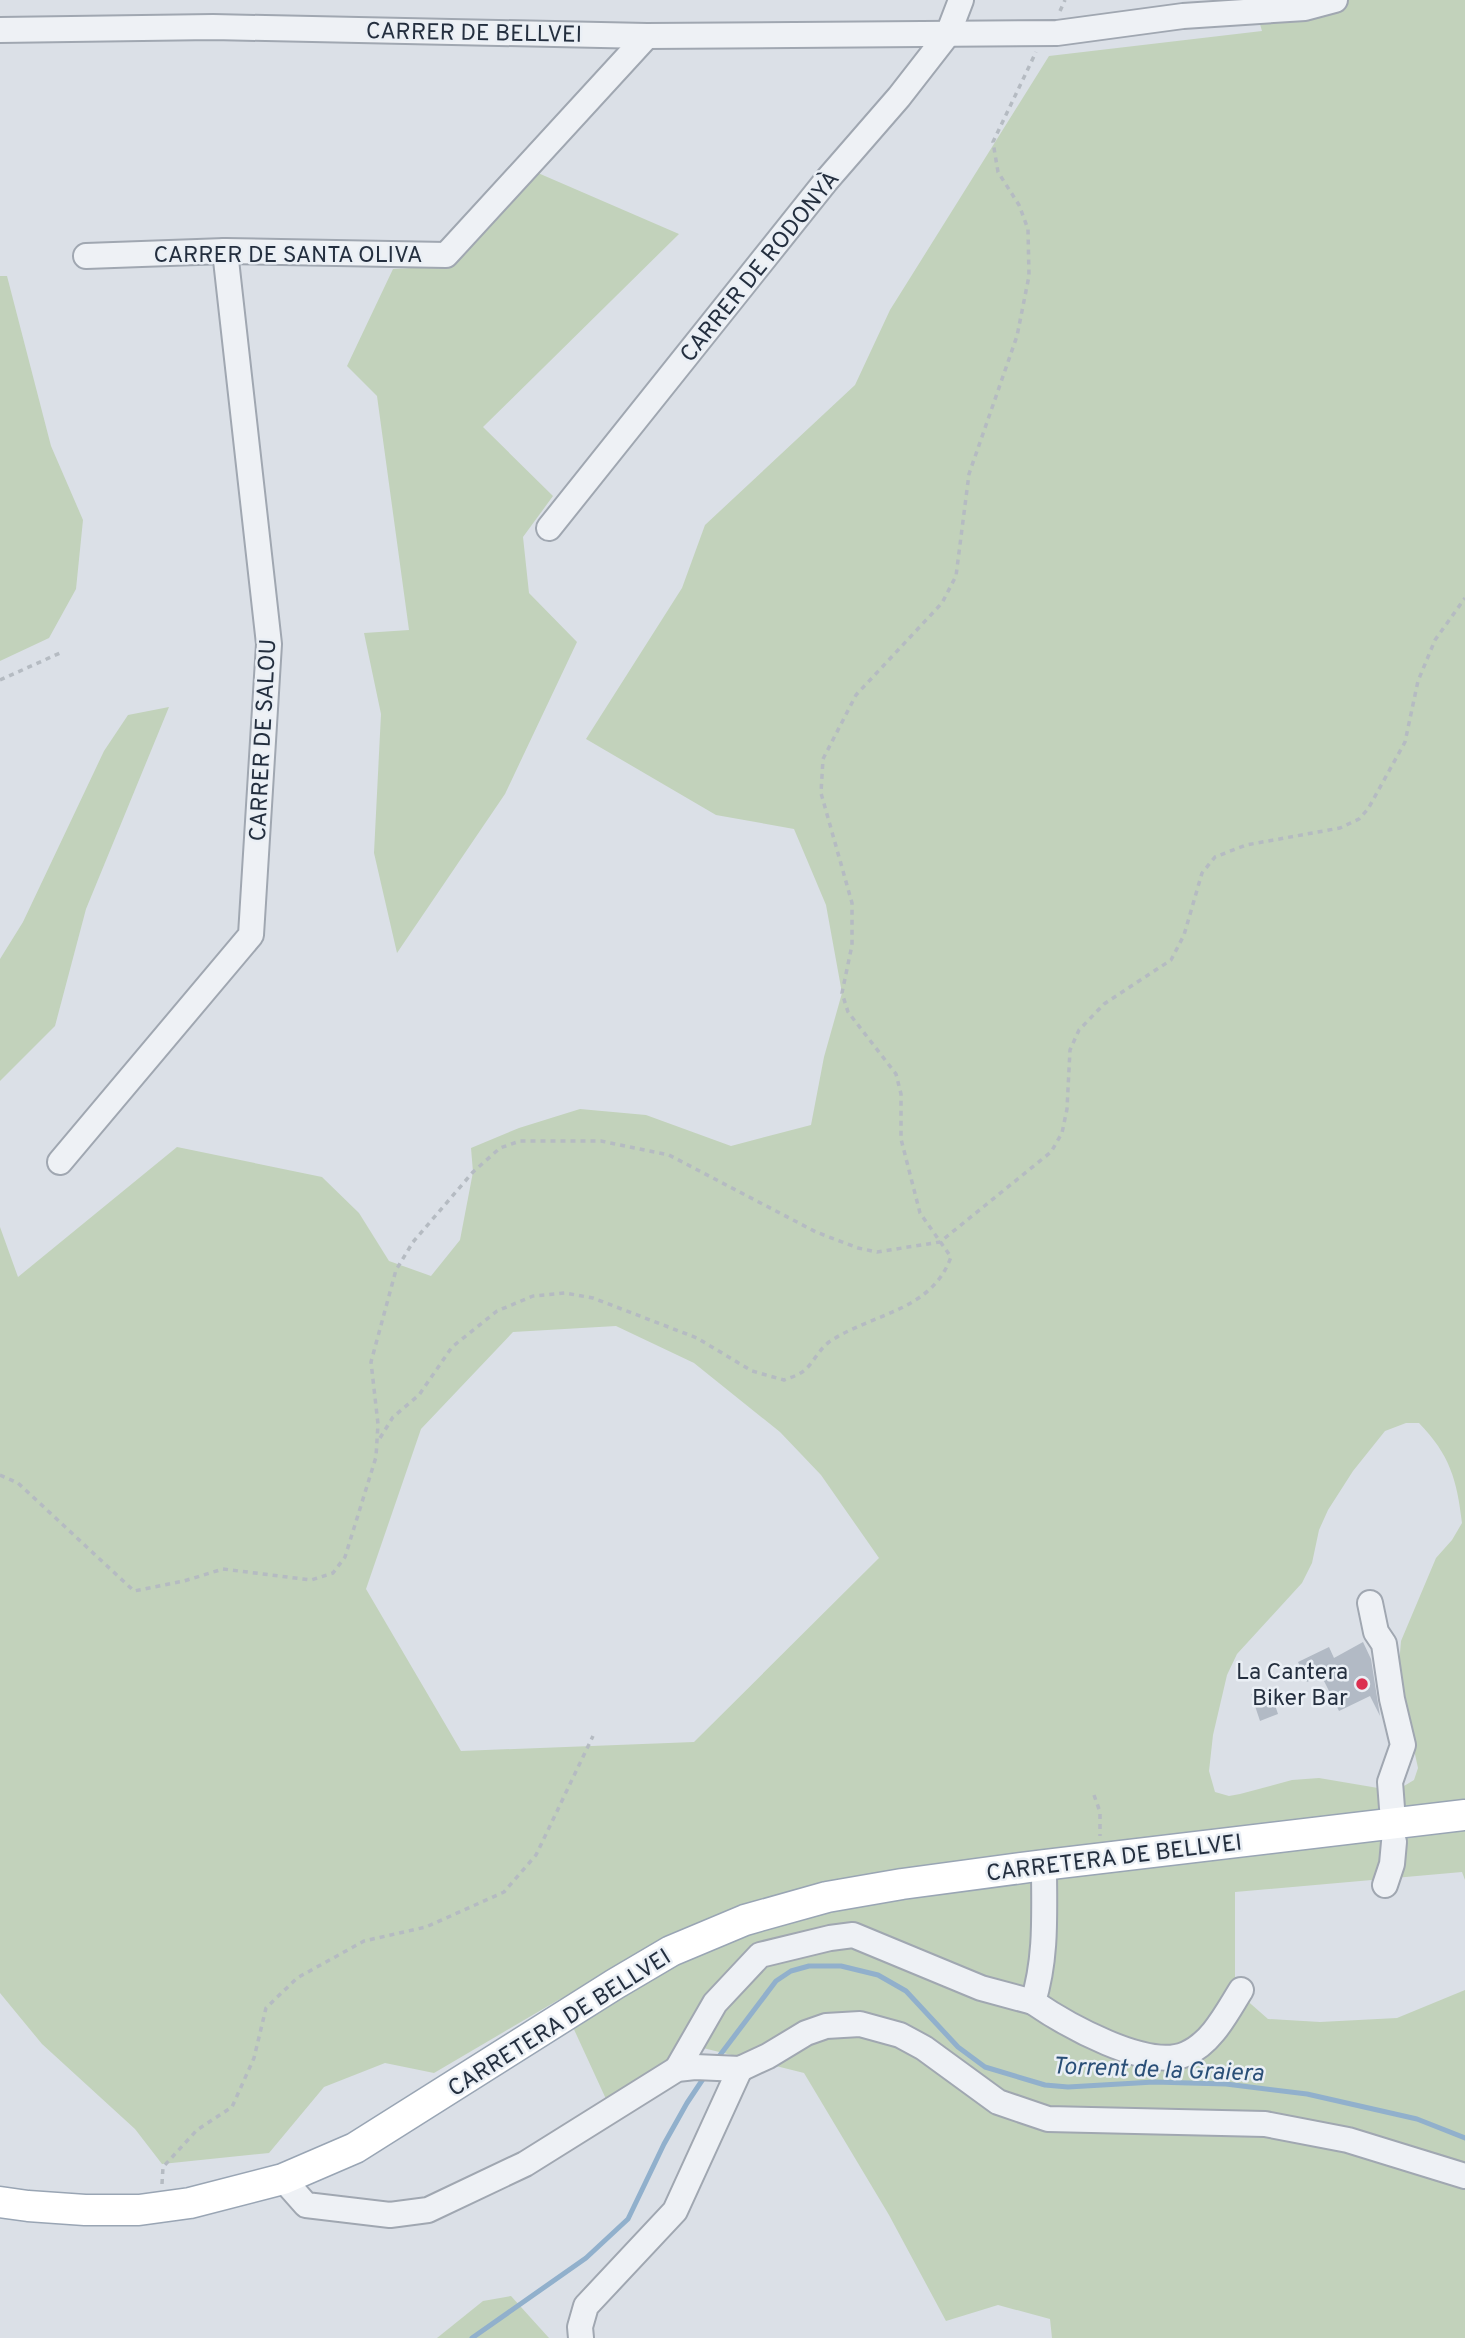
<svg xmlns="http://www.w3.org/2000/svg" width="1465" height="2338" font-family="Overpass,sans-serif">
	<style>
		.green { fill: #c2d2bb; fill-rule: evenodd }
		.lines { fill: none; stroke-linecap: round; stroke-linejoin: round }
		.stream { stroke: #91b0cc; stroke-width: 5 }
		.building { fill: #b2bac5 }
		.minor-casing { stroke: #a0a7b1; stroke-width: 28 }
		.major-casing { stroke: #99a5b4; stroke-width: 33 }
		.path { stroke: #b5bbc2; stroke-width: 3.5; stroke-dasharray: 5 5; stroke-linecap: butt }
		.minor { stroke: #eef1f5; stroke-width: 24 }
		.major { stroke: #fff; stroke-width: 30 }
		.poi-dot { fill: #dc3051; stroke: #eaeff5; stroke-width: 2.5 }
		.labels { text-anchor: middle; stroke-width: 5; stroke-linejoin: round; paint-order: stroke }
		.street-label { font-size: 23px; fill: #242f3f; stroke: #eaeff5 }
		.poi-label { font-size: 23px; fill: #242f3f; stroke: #eaeff5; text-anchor: end }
		.water-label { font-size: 24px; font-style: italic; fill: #2a4f77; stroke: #eaeff5 }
	</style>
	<rect width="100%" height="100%" fill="#dbe0e7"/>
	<g class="green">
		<path d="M 1253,0 L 1465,0 L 1465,1880 L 1462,1872 L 1235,1892 L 1235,1990 L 1268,2019 L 1320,2022 L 1397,2018 L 1465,1990 L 1465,2338 L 1052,2338 L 1050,2319 L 998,2305 L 946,2321 L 889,2215 L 804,2073 L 703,2048 L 606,2099 L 560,1999 L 434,2073 L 385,2063 L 324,2087 L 269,2153 L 162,2164 L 135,2129 L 42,2044 L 0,1993 L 0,1227 L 18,1277 L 177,1147 L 322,1177 L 359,1213 L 389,1261 L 431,1276 L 460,1240 L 473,1172 L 471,1148 L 519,1128 L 580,1109 L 646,1115 L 731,1146 L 811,1125 L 824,1057 L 842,993 L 826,905 L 794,829 L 716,815 L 586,739 L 682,588 L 705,525 L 855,385 L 890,310 L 1049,56 L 1262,31 ZM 616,1326 L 694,1363 L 780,1432 L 821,1475 L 879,1558 L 694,1742 L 461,1751 L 366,1589 L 421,1429 L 513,1332 ZM 1406,1423 L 1419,1423 C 1450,1455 1457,1480 1462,1523 L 1452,1540 L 1436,1558 L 1401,1641 L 1399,1665 L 1404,1704 L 1418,1768 L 1414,1780 L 1404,1786 L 1378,1788 L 1319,1778 L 1292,1780 L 1240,1794 L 1229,1796 L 1215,1792 L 1209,1771 L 1213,1735 L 1227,1675 L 1237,1654 L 1302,1583 L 1312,1563 L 1319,1530 L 1328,1510 L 1353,1471 L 1385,1431 Z"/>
		<path d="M 538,173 L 679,234 L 483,427 L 553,496 L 523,537 L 529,593 L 577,642 L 505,794 L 397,953 L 374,853 L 381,714 L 364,633 L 409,630 L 377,396 L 347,366 L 393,269 L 449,266 Z"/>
		<path d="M 0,276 L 7,276 L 51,446 L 83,520 L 76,589 L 49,638 L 0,661 Z"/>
		<path d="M 169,707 L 86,909 L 55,1026 L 0,1081 L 0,959 L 23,922 L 104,751 L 128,715 Z"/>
		<path d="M 511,2296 L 549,2338 L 437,2338 L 483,2301 Z"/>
	</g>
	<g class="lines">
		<g class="stream">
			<path d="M 717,2059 L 776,1981 L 791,1971 L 809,1966 L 841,1966 L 878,1975 L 906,1991 L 958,2047 L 985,2067 L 1045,2085 L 1068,2087 L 1154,2082 L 1226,2084 L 1307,2094 L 1417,2119 L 1465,2138"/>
			<path d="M 472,2338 L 586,2258 L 628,2219 L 664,2144 L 687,2103 L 705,2076"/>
		</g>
	</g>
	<g class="building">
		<path d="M 1363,1642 L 1371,1659 L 1380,1716 L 1370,1696 L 1339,1711 L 1321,1675 L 1307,1682 L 1298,1662 L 1329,1647 L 1334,1658 Z"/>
		<path d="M 1269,1687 L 1278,1714 L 1260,1721 L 1251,1694 Z"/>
	</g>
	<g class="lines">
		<g class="minor-casing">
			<g id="minor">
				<path d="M 0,30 L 213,27 L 647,36 L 1057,33 L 1183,16 L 1305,8 L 1335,0"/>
				<path d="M 86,256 L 225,251 L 446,255 L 647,36"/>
				<path d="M 549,528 L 826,181 L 899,97 L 948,34 L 961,0"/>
				<path d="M 60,1162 L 251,935 L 269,644 L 225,251"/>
				<path d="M 1370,1603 L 1376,1632 L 1384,1644 L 1392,1699 L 1403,1745 L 1390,1782 L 1392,1808"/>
				<path d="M 1044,1865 C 1044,1912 1047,1957 1033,2002 C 1065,2024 1147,2071 1186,2054 C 1212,2043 1227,2012 1241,1990"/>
				<path d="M 1385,1885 L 1392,1864 L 1394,1842"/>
				<path d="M 677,2069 L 715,2003 L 760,1955 L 830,1938 L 853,1935 L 981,1988 L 1033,2002"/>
				<path d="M 283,2179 L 306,2205 L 390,2215 L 428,2210 L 525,2164 L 677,2069 L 695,2067 L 740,2069 L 768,2056 L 806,2033 L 826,2026 L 860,2024 L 900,2035 L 924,2048 L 998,2102 L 1048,2119 L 1265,2124 L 1348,2140 L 1465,2176"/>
				<path d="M 581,2338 L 580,2327 L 586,2306 L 675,2211 L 740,2069"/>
			</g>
		</g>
		<g class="major-casing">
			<path id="major" d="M 0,2202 L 28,2206 L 85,2210 L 139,2210 L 190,2203 L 283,2179 L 355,2148 L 615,1984 L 671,1951 L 745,1920 L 827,1897 L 902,1884 L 1044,1865 L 1465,1815"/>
		</g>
		<g class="path">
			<path d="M 1060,11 L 1065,0"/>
			<path d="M 0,680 L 60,653"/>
			<path d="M 380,1438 L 393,1417 L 419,1395 L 452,1347 L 497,1311 L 533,1296 L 565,1293 L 593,1298 L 697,1338 L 752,1371 L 784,1380 C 792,1377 802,1374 808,1367 C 815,1359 820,1349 829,1342 C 872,1313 931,1312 951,1257 L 920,1213 L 901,1139 L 901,1094 L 896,1074 L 848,1012 L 842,993 L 852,945 L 852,903 L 821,793 L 823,759 L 856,695 L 942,603 L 956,576 L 969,474 L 1017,336 L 1029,276 L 1028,229 L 1019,205 L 998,172 L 993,142 L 1036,52"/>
			<path d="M 0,1475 L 18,1483 L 134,1591 L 184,1581 L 223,1569 L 311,1580 L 333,1573 L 345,1557 L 376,1457 L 378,1424 L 371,1362 L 396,1270 L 413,1242 L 473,1172 L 500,1148 L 520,1141 L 601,1141 L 669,1155 L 816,1232 L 858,1248 L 877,1252 L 940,1242 L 1051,1152 L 1062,1133 L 1067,1109 L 1070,1050 L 1079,1030 L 1104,1004 L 1171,960 L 1184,935 L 1202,873 L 1215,857 L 1246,845 L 1340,828 L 1359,819 L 1368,809 L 1405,742 L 1418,681 L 1435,640 L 1465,598"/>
			<path d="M 1094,1795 L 1100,1812 L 1100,1836"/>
			<path d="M 162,2184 L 163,2167 L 197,2130 L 232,2107 L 254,2058 L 266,2008 L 297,1978 L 364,1941 L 426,1927 L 504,1892 L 536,1855 L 593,1736"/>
		</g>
		<use href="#minor" class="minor"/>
		<use href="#major" class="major"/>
	</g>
	<circle class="poi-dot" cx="1362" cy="1684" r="7"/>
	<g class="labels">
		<g class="street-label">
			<text transform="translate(474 32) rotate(1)" y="8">CARRER DE BELLVEI</text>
			<text x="288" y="262">CARRER DE SANTA OLIVA</text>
			<text transform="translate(759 266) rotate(-51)" y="8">CARRER DE RODONYÀ</text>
			<text transform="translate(262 740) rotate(-87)" y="8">CARRER DE SALOU</text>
			<text transform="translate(1114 1857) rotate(-7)" y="8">CARRETERA DE BELLVEI</text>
			<text transform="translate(559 2022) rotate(-32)" y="8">CARRETERA DE BELLVEI</text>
		</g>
		<g class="poi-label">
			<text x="1348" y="1679">La Cantera<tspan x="1348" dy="26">Biker Bar</tspan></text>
		</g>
		<g class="water-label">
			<text transform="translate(1158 2069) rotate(2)" y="8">Torrent de la Graiera</text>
		</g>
	</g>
</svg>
